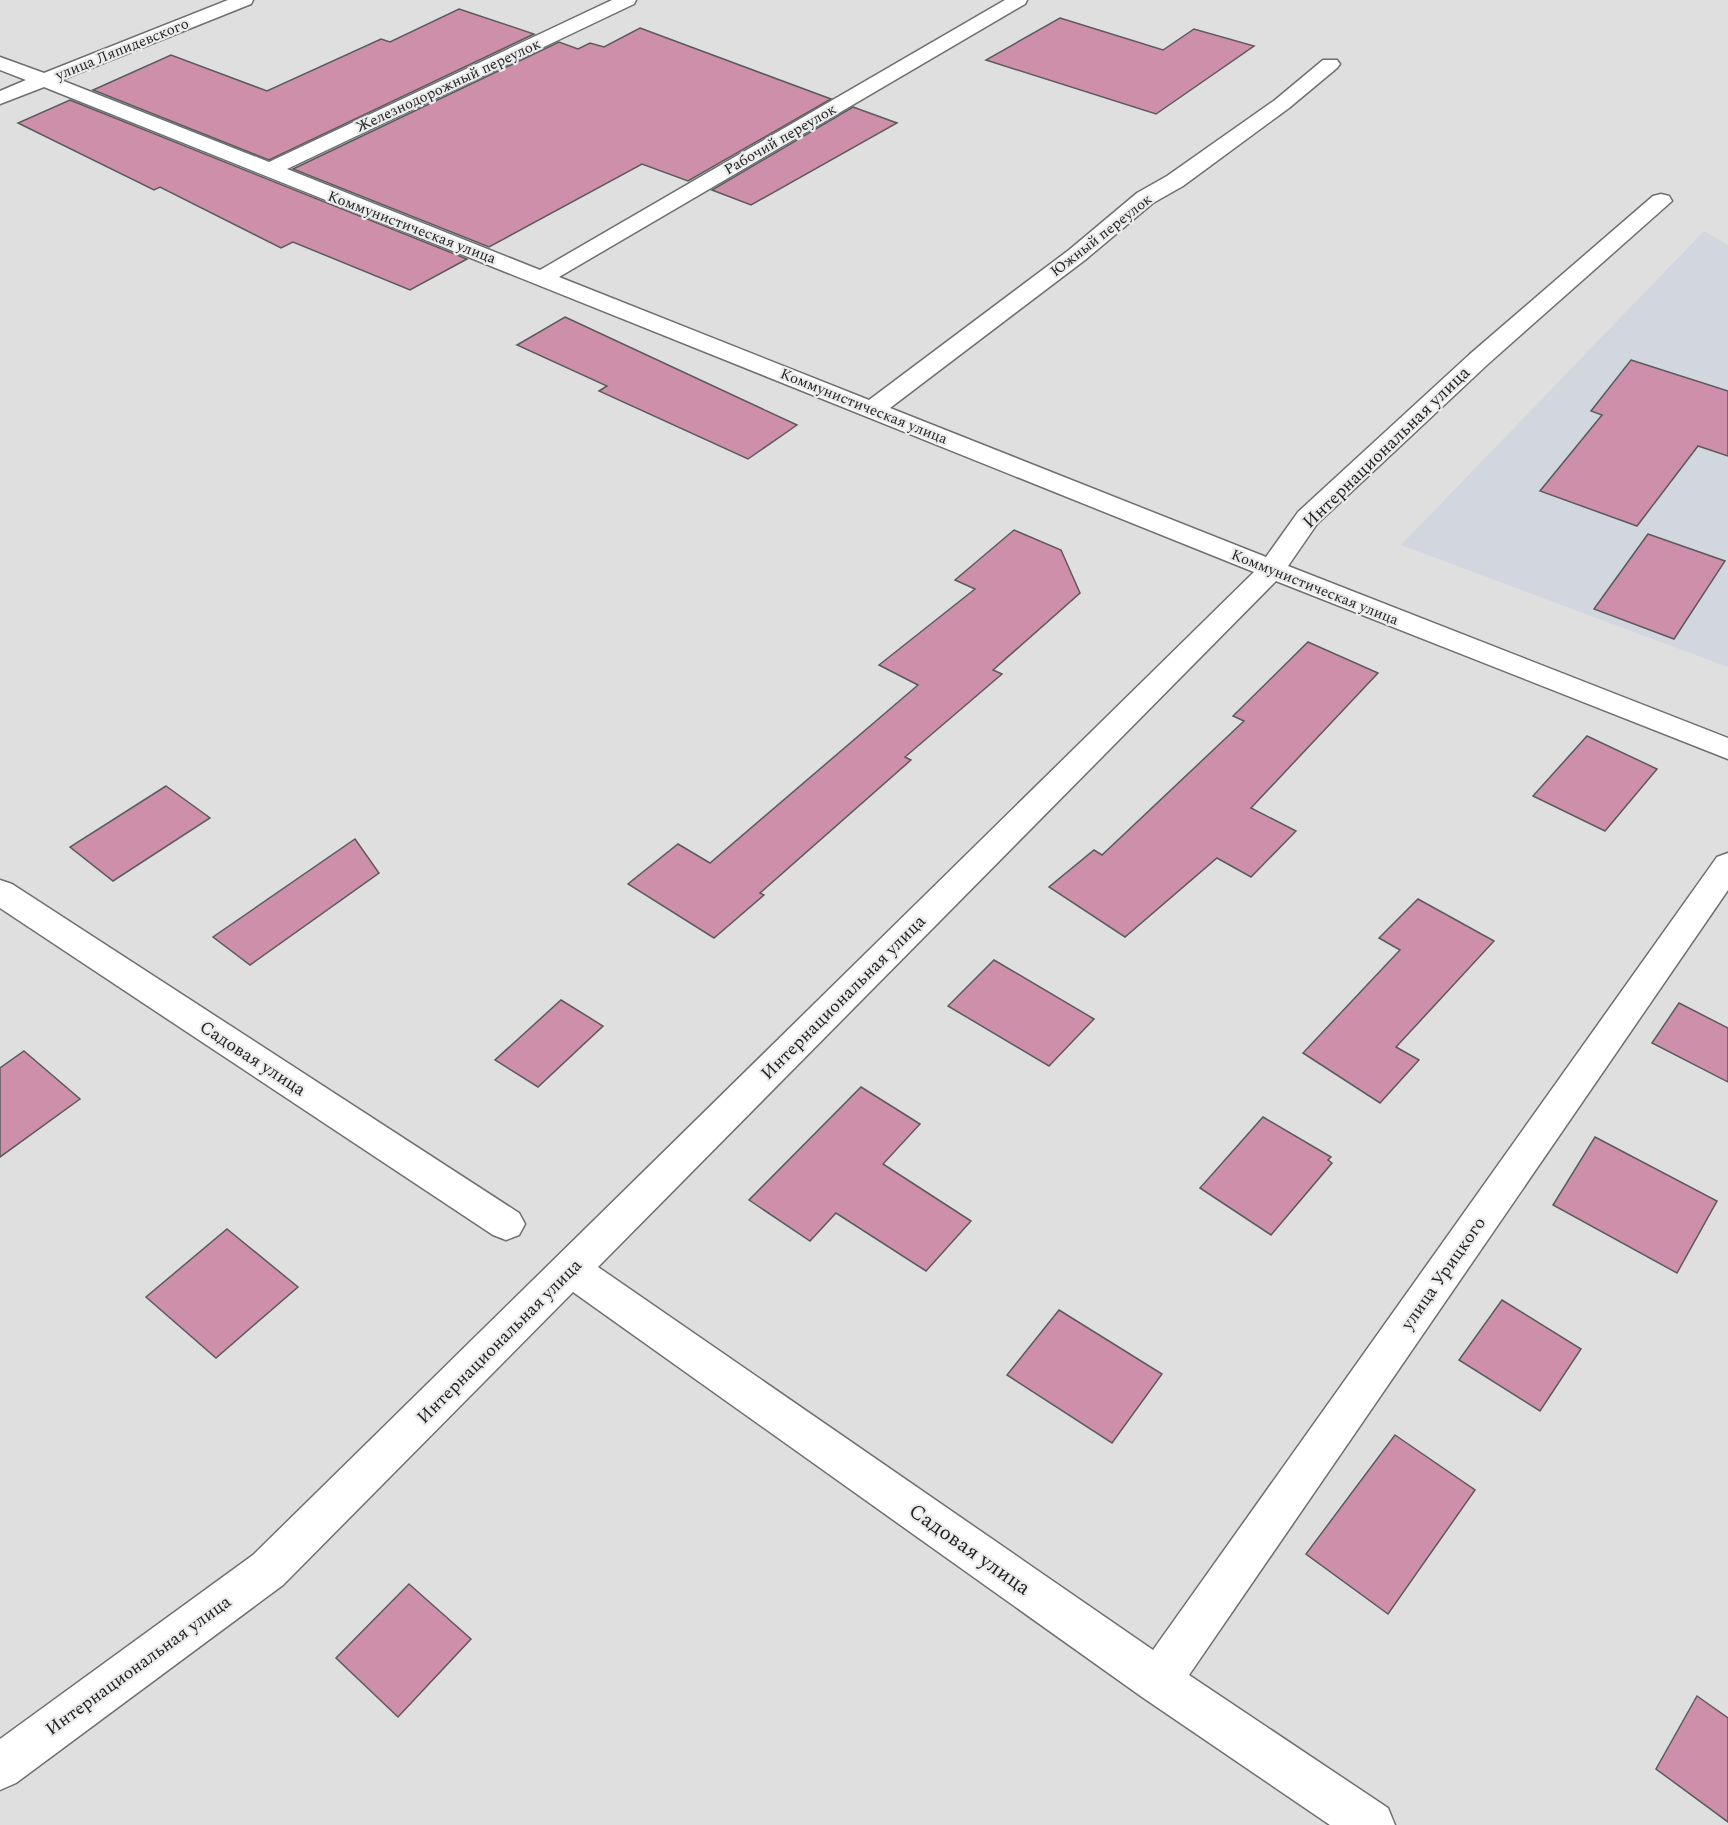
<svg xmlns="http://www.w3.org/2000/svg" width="1728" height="1825" font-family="Spectral,serif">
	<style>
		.built { fill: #d2d6de }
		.building { fill: #cd8faa; stroke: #5c5b5b; stroke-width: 1.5 }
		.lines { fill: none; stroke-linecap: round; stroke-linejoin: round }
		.minor-casing { stroke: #6e6f70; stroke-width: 3 }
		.minor { fill: #fff; fill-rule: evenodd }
		.labels { text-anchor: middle; stroke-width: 4.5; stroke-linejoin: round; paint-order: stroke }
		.far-street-label { font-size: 15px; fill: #1f2020; stroke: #ececed }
		.street-label { font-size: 18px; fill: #1f2020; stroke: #ececed }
		.near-street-label { font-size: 21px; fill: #1f2020; stroke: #ececed }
	</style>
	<rect width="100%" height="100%" fill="#dfdfe0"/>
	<path class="built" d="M 1704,231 L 1728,245 L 1728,667 L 1401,545 Z"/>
	<g class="building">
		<path d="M 459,9 L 534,34 L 269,160 L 93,90 L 171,55 L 267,91 L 381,39 L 390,42 Z"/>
		<path d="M 1060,18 L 1163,50 L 1194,29 L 1254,46 L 1156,114 L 986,60 Z"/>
		<path d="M 640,28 L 831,99 L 688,181 L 642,164 L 489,247 L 293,169 L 559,42 L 578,49 L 590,43 L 604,47 Z"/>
		<path d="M 70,100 L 467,259 L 410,290 L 293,242 L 281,248 L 160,187 L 154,190 L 18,123 Z"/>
		<path d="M 853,107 L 897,123 L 751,205 L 712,190 Z"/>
		<path d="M 565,317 L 797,425 L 748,459 L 599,391 L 607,386 L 517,345 Z"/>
		<path d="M 1631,360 L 1728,391 L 1728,456 L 1698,446 L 1637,526 L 1540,491 L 1602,415 L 1591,411 Z"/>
		<path d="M 1014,530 L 1061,550 L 1080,593 L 993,670 L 1002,674 L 905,757 L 911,760 L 760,893 L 764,895 L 714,938 L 628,884 L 678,844 L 710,863 L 918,685 L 879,665 L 975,589 L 955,580 Z"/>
		<path d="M 1648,534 L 1725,561 L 1674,639 L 1594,609 Z"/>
		<path d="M 1308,642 L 1378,673 L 1251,808 L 1296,831 L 1251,877 L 1217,858 L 1125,937 L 1049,887 L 1094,850 L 1102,855 L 1244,721 L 1233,716 Z"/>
		<path d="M 1587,736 L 1657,769 L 1605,831 L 1533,796 Z"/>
		<path d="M 166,786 L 210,818 L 113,881 L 70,847 Z"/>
		<path d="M 355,839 L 379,873 L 250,965 L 213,937 Z"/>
		<path d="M 1418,899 L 1494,941 L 1396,1047 L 1419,1060 L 1380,1103 L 1303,1053 L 1400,950 L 1379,938 Z"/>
		<path d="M 994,960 L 1094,1019 L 1049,1066 L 948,1006 Z"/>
		<path d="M 561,1000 L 603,1026 L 538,1087 L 495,1060 Z"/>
		<path d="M 1679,1003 L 1728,1028 L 1728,1082 L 1652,1043 Z"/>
		<path d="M 24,1051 L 80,1099 L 0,1157 L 0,1068 Z"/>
		<path d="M 861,1087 L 920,1124 L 883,1164 L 971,1221 L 926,1271 L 836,1213 L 810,1241 L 749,1200 Z"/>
		<path d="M 1263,1117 L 1331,1157 L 1328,1160 L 1332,1163 L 1271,1235 L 1200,1188 Z"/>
		<path d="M 1595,1137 L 1717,1201 L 1677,1273 L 1553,1205 Z"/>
		<path d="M 227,1229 L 298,1287 L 216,1358 L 146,1297 Z"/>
		<path d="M 1502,1300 L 1581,1349 L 1540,1411 L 1459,1360 Z"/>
		<path d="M 1059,1310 L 1162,1374 L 1112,1443 L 1007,1375 Z"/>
		<path d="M 1395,1435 L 1475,1490 L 1388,1614 L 1306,1554 Z"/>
		<path d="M 409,1584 L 471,1639 L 398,1717 L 336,1658 Z"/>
		<path d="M 1697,1696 L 1728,1718 L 1728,1822 L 1656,1769 Z"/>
	</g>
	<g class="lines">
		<g class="minor-casing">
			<g id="minor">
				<path d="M 228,0 L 253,0 L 251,4 L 61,80 L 269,162 L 612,0 L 636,0 L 634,4 L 287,169 L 540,270 L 1005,0 L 1027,0 L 1025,4 L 559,277 L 869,400 L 1069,250 L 1137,193 L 1167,176 L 1275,100 L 1323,60 L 1337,60 L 1340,64 L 1337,68 L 1289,108 L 1183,186 L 1153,203 L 1085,260 L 890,408 L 1266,557 L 1298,512 L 1470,354 L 1653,196 L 1661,194 L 1669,196 L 1672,201 L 1488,364 L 1317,524 L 1288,566 L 1728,738 L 1728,759 L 1276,581 L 598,1267 L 1153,1650 L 1717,857 L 1728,853 L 1728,890 L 1189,1675 L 1388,1808 L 1395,1825 L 1330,1825 L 1142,1697 L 573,1292 L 283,1585 L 16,1783 L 0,1790 L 0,1739 L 253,1555 L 1254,572 L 44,87 L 0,104 L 0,91 L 26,80 L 0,70 L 0,57 L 44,73 Z"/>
				<path d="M 0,880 L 12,884 L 519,1213 L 525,1224 L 519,1235 L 506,1240 L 493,1235 L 0,908 Z"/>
			</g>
		</g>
		<use href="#minor" class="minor"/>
	</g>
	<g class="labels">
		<g class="far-street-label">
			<text transform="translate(122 49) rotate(-22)" y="5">улица Ляпидевского</text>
			<text transform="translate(448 85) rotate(-25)" y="5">Железнодорожный переулок</text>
			<text transform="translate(780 139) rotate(-30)" y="5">Рабочий переулок</text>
			<text transform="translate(412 227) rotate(21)" y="5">Коммунистическая улица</text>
			<text transform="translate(1101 235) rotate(-38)" y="5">Южный переулок</text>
			<text transform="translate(864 406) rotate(22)" y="5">Коммунистическая улица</text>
			<text transform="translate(1315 587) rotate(22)" y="5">Коммунистическая улица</text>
		</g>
		<g class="street-label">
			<text transform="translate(1386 447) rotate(-44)" y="6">Интернациональная улица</text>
			<text transform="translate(843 997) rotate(-45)" y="6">Интернациональная улица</text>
			<text transform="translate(253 1058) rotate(33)" y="6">Садовая улица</text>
			<text transform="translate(1443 1273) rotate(-55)" y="6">улица Урицкого</text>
			<text transform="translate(499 1341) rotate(-45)" y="6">Интернациональная улица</text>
			<text transform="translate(138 1665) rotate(-36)" y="6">Интернациональная улица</text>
		</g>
		<g class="near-street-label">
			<text transform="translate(970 1549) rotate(35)" y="7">Садовая улица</text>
		</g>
	</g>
</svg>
